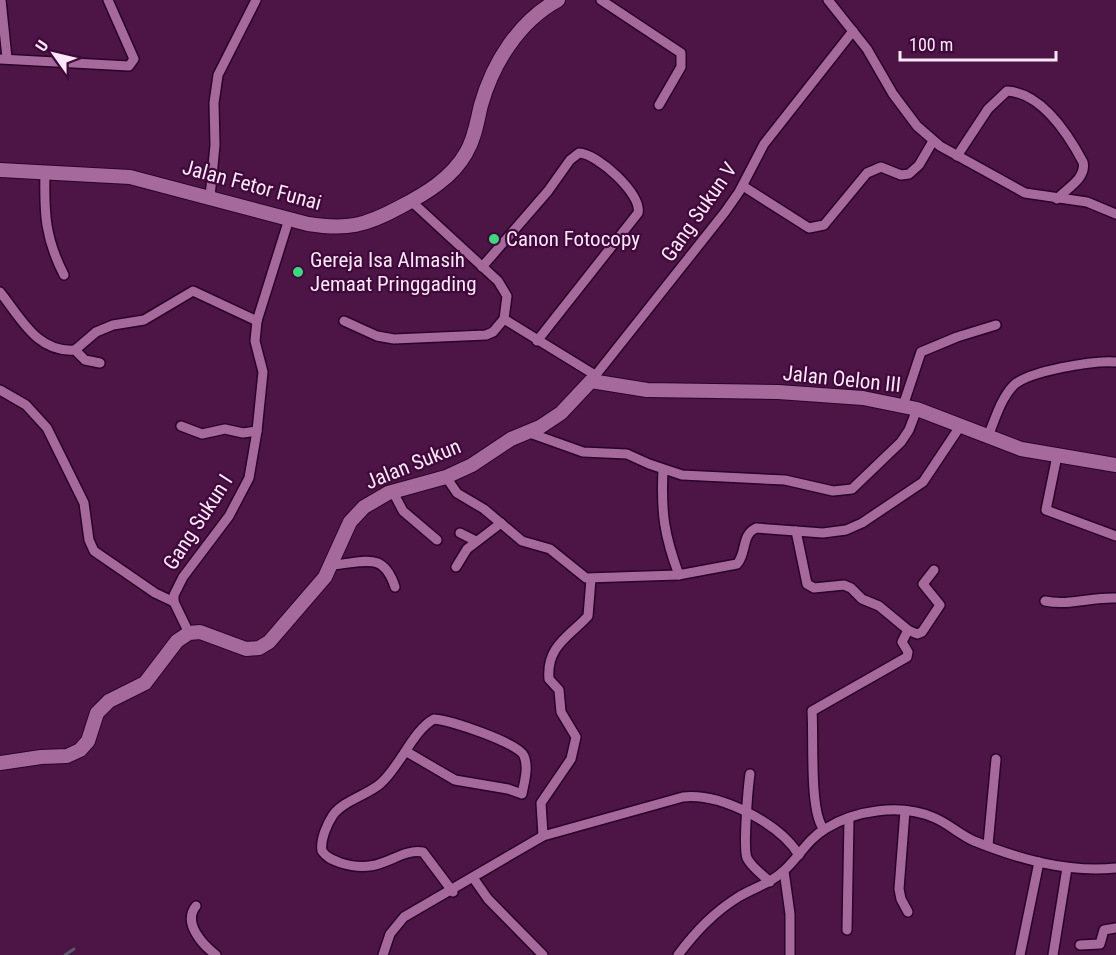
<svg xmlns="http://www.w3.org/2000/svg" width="1116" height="955" font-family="'Roboto Condensed',sans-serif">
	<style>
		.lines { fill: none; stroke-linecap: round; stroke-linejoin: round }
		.stream { stroke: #515c64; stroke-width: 3 }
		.street-casing { stroke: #2b0327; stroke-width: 12 }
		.secondary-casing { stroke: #2b0327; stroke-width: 16 }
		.street { stroke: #a6699c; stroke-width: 9 }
		.secondary { stroke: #a6699c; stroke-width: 14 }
		.poi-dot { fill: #3ed77d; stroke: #40093b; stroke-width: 2 }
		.labels { text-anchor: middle; stroke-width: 4.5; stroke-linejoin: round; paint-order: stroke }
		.street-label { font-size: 21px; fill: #fbe7f7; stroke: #40093b }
		.poi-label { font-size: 21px; fill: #fbe7f7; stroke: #40093b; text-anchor: start }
	</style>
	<rect width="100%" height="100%" fill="#4c1545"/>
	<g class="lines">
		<path class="stream" d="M 65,955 L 74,949"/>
		<g class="street-casing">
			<g id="street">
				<path d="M 1,0 L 7,58"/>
				<path d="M 601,0 L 681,53 L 681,67 L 659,105"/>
				<path d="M 828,0 L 867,49 L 893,94 L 917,126 L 940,146 L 1025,193 L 1087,202 L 1116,214"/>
				<path d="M 0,59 L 129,66 L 134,59 L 108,0"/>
				<path d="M 957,156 L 988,109 L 1007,91 C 1042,93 1068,134 1083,162 C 1087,178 1067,188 1057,199"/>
				<path d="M 45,173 C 44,213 45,238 64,275"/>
				<path d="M 743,186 L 809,228 L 824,225 L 867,173 L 881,167 L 901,175 L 909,174 L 919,165 L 933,141"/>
				<path d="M 210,197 L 215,145 L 214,103 L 218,75 L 256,0"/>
				<path d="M 411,201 L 498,281 L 507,296 L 504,319 L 595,375"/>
				<path d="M 482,267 L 548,191 L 570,160 L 579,153 C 597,153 643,195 638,213 L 537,341"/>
				<path d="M 0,292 C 21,318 37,353 75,350 L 85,360 L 100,363"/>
				<path d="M 344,321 L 377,336 L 394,339 L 486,335 L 493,332 L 504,319"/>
				<path d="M 75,350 L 96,332 L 113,325 L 144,320 L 193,291 L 257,321"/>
				<path d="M 591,381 L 725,212 L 739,192 L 764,144 L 853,31"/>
				<path d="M 0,390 L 26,405 L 47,428 L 84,503 L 89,540 L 94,551 L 155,593 L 174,602"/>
				<path d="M 903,406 L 921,352 L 957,337 L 996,325"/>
				<path d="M 181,426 L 202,434 L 225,429 L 243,433 L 257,431"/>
				<path d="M 527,432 L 583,452 L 627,454 L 649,464 L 682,475 L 785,480 L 833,491 L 852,489 L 901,442 L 909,430 L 917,409"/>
				<path d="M 988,436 C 995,420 1000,400 1013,386 C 1027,371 1095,360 1116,362"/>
				<path d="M 1057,456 L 1046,510 L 1116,536"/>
				<path d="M 663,470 C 661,512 664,535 679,575"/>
				<path d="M 446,477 L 457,493 L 484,509 L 522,541 L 550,549 L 586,578 L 678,575 L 737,564 C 747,553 741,535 756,528 L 823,533 L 846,530 L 862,523 L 923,482 L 961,425"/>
				<path d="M 393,492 L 403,511 L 437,540"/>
				<path d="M 796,531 L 807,584 L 814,588 L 844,585 L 851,588 L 862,599 L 879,606 L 908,630 L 902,642 L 908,652 L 907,657 L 812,711 C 814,736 809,814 824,829"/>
				<path d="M 460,533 L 476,541"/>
				<path d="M 331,565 C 364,563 383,550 395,587"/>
				<path d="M 456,567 L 467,549 L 501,523"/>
				<path d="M 1045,601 C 1069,606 1091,597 1116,598"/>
				<path d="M 908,630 L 917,634 L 922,632 L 940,605 L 923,584 L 934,570"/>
				<path d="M 189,633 L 174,602 L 174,595 L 183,577 L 229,516 L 249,478 L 257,431 L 263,372 L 255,341 L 257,321 L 289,219"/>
				<path d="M 407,752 L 455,780 L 508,789 L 522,794 C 524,783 529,768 524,756 C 519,743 450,720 434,719 C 413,730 400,767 380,784 C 367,795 343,801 333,815 C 327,824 320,840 322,851 C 327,858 333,860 341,863 C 383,876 396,848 423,852 L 453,892"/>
				<path d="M 750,774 C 748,787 743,849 747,858 C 752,868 762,874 770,882"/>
				<path d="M 905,811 L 899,889 L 901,899 L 908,912"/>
				<path d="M 543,836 L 541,803 L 571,759 L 576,737 L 561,712 L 559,690 L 549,679 C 546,646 570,636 588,616 L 591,579"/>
				<path d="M 988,845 L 996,759"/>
				<path d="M 784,871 L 790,914 L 790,955"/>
				<path d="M 474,879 L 488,899 L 543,955"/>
				<path d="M 196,906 C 182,923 203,945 216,955"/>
				<path d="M 847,930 L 849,819"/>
				<path d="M 1080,945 L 1100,944 L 1104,930 L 1116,928"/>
				<path d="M 383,955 L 390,934 L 404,917 L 543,836 L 683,797 C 721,793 779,823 799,855"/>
				<path d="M 678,955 C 696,931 714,912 740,896 C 754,888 768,884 780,874 C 797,861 806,840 825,829 C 855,810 901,803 935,818 C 949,824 960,835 974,841 C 1019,859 1067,873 1116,868"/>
				<path d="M 1020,955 L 1039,862"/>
				<path d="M 1053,955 L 1067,868"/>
			</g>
		</g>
		<g class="secondary-casing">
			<g id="secondary">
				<path d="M 0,170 L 130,177 L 308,224 C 347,230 365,226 400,207 C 425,194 452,178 466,153 C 475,138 477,121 481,105 C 493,63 519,21 558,0"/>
				<path d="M 0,763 L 41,757 L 67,756 L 80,750 L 88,741 L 97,713 L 109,701 L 145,683 L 177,641 L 189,633 L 200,632 L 246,649 L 259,648 L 269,642 L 325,577 L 350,522 L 364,507 L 388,493 L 446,477 L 472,465 L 511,439 L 540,427 L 561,413 L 591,381 L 647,390 L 778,392 L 863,398 L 917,409 L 1021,449 L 1116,465"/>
			</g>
		</g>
		<use href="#street" class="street"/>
		<use href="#secondary" class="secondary"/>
	</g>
	<g class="poi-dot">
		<circle cx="494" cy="239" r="6"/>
		<circle cx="298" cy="272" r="6"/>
	</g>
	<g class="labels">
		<g class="street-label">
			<text transform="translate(252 185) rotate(15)" y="7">Jalan Fetor Funai</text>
			<text transform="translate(699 212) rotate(-55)" y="7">Gang Sukun V</text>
			<text transform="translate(842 379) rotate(6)" y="7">Jalan Oelon III</text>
			<text transform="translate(413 464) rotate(-22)" y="7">Jalan Sukun</text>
			<text transform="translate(198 522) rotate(-57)" y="7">Gang Sukun I</text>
		</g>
		<g class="poi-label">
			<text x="506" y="246">Canon Fotocopy</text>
			<text x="310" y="267">Gereja Isa Almasih<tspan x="310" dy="24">Jemaat Pringgading</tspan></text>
		</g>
	</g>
	<g transform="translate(54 54) rotate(304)" stroke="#40093b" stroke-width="4.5" paint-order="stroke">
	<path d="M0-4.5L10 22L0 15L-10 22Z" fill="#fbe7f7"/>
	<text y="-9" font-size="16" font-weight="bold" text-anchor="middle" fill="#fbe7f7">U</text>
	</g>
	<path d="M900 51v9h156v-9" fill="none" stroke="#fbe7f7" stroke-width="3"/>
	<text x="909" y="51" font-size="18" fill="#fbe7f7" stroke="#40093b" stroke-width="4.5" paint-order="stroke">100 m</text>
</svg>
